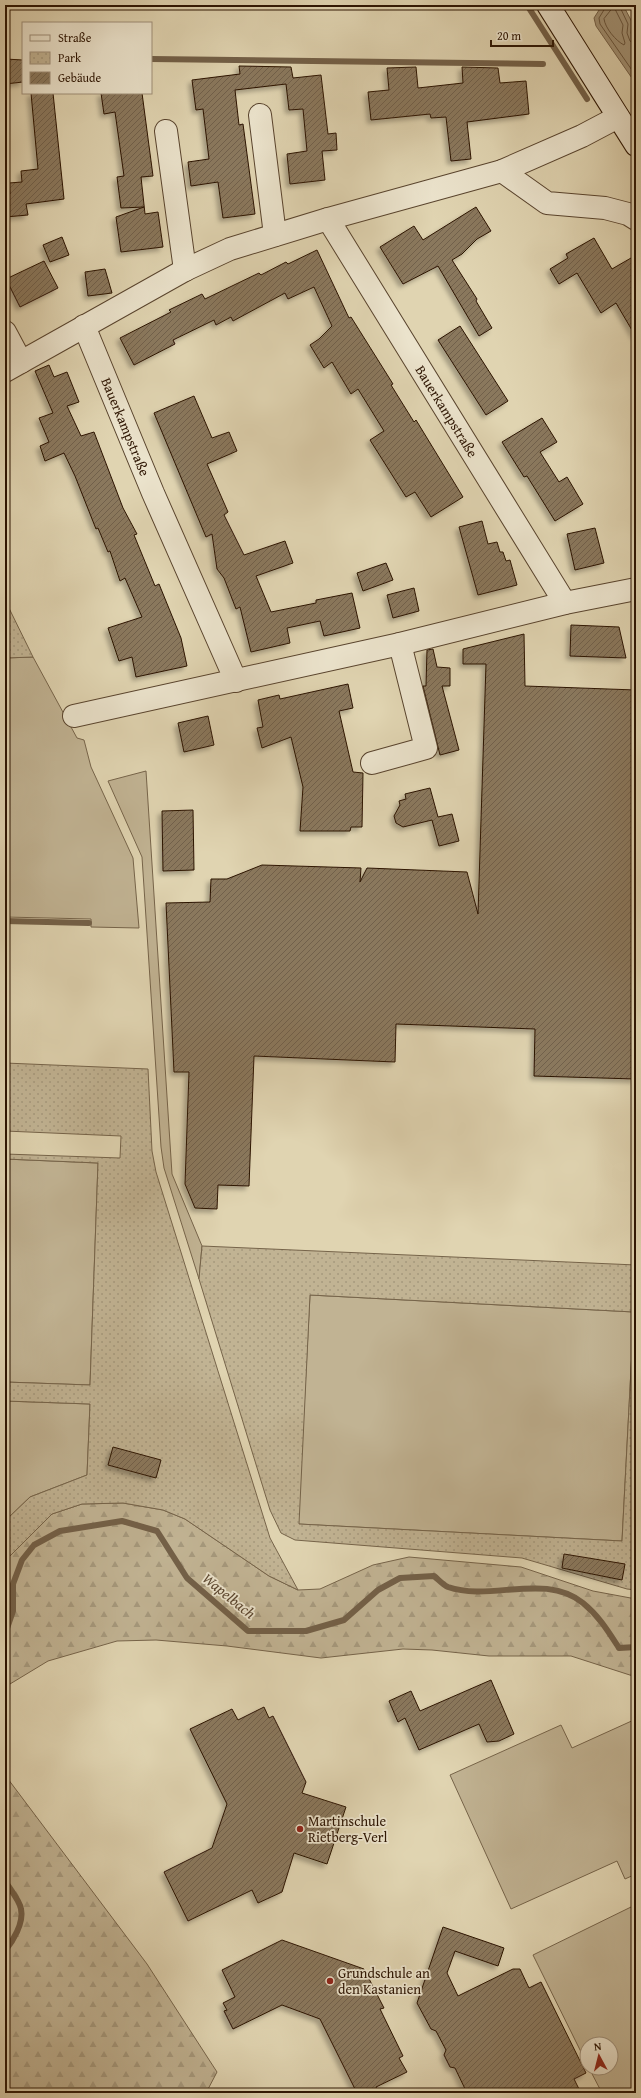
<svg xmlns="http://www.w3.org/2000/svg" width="641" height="2098" font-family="'Gentium Book Plus',serif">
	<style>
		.green { fill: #c1b393; stroke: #76644a }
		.forest { fill: url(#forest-firs); stroke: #76644a }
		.park { fill: url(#park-dots); stroke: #76644a; fill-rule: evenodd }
		.water { fill: #a39376; stroke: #736048 }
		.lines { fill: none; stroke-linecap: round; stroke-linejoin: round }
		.shore { stroke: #68543c; stroke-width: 1 }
		.stream { stroke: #736048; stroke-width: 6 }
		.building { fill: url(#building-hatch); stroke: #2c1402; filter: url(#shadow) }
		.street-casing { stroke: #59442e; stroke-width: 24 }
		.secondary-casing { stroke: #2c1402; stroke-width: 24 }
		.street { stroke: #ebe3cc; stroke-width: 22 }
		.secondary { stroke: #ebe3cc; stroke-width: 22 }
		.poi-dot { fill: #8f2418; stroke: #ebe3cc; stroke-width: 1.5 }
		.labels { text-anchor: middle; stroke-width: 3.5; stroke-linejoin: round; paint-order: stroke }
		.street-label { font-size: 14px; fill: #2c1402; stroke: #ebe3cc }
		.poi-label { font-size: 14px; fill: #2c1402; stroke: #ebe3cc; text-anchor: start }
		.water-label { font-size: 15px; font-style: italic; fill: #5c4730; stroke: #ebe3cc }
	</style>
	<defs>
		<pattern id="forest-firs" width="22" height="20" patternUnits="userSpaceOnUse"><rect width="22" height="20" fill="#c1b393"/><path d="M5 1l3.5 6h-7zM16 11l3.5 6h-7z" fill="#a6997d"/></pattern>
		<pattern id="park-dots" width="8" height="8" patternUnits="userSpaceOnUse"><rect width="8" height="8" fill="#c1b393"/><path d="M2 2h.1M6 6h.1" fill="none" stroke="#a6997d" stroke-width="1.8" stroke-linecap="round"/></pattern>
		<pattern id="building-hatch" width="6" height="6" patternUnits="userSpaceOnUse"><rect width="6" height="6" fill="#8a785d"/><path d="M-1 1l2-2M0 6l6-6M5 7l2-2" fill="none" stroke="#71614b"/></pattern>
		<filter id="shadow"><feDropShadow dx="-3.5" dy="3.5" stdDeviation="2" flood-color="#0004"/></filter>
	</defs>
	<rect width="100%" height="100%" fill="#e0d4b1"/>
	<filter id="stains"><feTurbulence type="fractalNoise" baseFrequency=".005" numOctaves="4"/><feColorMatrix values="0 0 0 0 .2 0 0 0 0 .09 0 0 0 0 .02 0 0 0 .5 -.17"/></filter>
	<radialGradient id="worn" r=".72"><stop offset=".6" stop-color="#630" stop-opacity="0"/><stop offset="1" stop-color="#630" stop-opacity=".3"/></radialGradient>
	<g class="green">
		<path d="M 33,657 L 77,738 L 84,740 L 91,767 L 133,858 L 139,928 L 91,927 L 91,919 L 5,917 L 5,658 Z"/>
		<path d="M 146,771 L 172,1174 L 202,1246 L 199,1279 L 164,1168 L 161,1147 L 142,857 L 108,781 Z"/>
		<path d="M 5,1159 L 98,1163 L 90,1385 L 5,1382 Z"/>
		<path d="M 310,1295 L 634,1312 L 622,1541 L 298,1524 Z"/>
		<path d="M 5,1401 L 90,1404 L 87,1475 L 30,1497 L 5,1521 Z"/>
		<path d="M 636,1719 L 636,1874 L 625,1879 L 617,1861 L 511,1909 L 450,1775 L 561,1725 L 572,1748 Z"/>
		<path d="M 631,1907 L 636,1917 L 636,2091 L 631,2093 L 602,2093 L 589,2068 L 611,2068 L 611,2044 L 587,2044 L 587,2064 L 533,1955 Z"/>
	</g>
	<g class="forest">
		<path d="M 123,1503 L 163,1510 L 185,1519 L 269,1576 L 298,1590 L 320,1589 L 373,1565 L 409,1557 L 521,1567 L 593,1591 L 636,1599 L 636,1677 L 571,1656 L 489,1656 L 432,1650 L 403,1649 L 321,1658 L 227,1646 L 156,1640 L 117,1641 L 48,1661 L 5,1687 L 5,1561 L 52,1514 L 82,1504 Z"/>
		<path d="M 5,1775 L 147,1964 L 217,2072 L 206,2093 L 5,2093 Z"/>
	</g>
	<g class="park">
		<path d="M 5,600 L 33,657 L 5,658 Z"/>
		<path d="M 5,1063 L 148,1069 L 152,1151 L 156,1172 L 270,1538 L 298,1590 L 269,1576 L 185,1519 L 163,1510 L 123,1503 L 82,1504 L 52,1514 L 5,1561 L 5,1521 L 30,1497 L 87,1475 L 90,1404 L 5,1401 L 5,1382 L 90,1385 L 98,1163 L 5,1159 L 5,1154 L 120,1158 L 121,1136 L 5,1131 Z"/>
		<path d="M 202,1246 L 636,1265 L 636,1590 L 627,1589 L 522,1558 L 295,1540 L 281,1533 L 270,1510 L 199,1279 ZM 310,1295 L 634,1312 L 622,1541 L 299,1524 Z"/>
	</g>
	<path class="water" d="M 607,5 L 623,5 L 632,22 L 631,33 L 636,43 L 636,84 L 596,26 L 594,18 L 601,7 Z"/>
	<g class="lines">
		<g class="shore">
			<path d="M 607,5 L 599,18 L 600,24 L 636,76"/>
			<path d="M 619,5 L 628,24 L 627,33 L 630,41 L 636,45"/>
			<path d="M 612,9 L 615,9 L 623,25 L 622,33 L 625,43 L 624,45 C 616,41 605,28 604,19 Z"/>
		</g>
		<g class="stream">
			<path d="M 527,5 L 587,99"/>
			<path d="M 151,59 L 543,64"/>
			<path d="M 5,921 L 89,923"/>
			<path d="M 5,1634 L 13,1611 L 13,1584 L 22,1560 L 34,1545 L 60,1531 L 122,1521 L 157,1531 L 187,1578 L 248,1631 L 306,1631 L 344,1620 L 378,1590 L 400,1578 L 434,1576 C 438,1579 443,1585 448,1587 C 491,1602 545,1572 583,1603 C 599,1616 608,1631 619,1648 L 636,1647"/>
			<path d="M 5,1881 C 10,1889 20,1901 21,1909 C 24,1923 13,1941 5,1951"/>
		</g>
	</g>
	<g class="building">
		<path d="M 5,59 L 23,60 L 23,82 L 5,84 Z"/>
		<path d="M 239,66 L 291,67 L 293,78 L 321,75 L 328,134 L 336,133 L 337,150 L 322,151 L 325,180 L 290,184 L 287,154 L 307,151 L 303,109 L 289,110 L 286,84 L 235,90 L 239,125 L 243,124 L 255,214 L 223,218 L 218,182 L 191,186 L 188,162 L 209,159 L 203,109 L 196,110 L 192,80 L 240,74 Z"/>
		<path d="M 416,67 L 418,88 L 463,83 L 462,67 L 498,68 L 500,83 L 526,81 L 529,114 L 467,122 L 471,159 L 451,161 L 446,117 L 431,118 L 430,114 L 371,120 L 368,92 L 389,90 L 387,68 Z"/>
		<path d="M 31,93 L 53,93 L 64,199 L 26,204 L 28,215 L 5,217 L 5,194 L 10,194 L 9,183 L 22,182 L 21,171 L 38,169 Z"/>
		<path d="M 101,93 L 142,93 L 153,176 L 141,177 L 145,214 L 158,212 L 163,247 L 121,252 L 116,217 L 144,207 L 121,208 L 117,177 L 124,176 L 115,112 L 104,114 Z"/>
		<path d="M 476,207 L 491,231 L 477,239 L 462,254 L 452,260 L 477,299 L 476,301 L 492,328 L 479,336 L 438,266 L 403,284 L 380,247 L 414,226 L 423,240 Z"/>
		<path d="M 62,237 L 69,255 L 50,262 L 43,245 Z"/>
		<path d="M 594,238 L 612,269 L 631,258 L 636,267 L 636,337 L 616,303 L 601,313 L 577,273 L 559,284 L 550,269 L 568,258 L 566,254 Z"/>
		<path d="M 317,250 L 349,318 L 351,317 L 393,384 L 391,385 L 414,422 L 416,420 L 463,497 L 431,517 L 415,492 L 406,497 L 370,440 L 384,431 L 358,389 L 351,394 L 332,362 L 324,368 L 310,345 L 319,339 L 332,326 L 314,287 L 288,299 L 285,293 L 233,321 L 231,317 L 216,325 L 214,320 L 173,340 L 175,344 L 134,365 L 120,338 L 171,312 L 169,310 L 202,294 L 205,299 L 259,273 L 261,275 L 286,262 L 288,264 Z"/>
		<path d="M 44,261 L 58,288 L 20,307 L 6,279 Z"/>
		<path d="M 105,269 L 112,293 L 88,296 L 85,272 Z"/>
		<path d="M 460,326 L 508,401 L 486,415 L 438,340 Z"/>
		<path d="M 49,365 L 54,377 L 67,372 L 79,402 L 67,406 L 81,436 L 94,432 L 123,508 L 137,534 L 134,535 L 155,586 L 159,584 L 181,638 L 187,666 L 136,677 L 132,657 L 119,661 L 108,628 L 142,617 L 125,578 L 120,581 L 110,551 L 108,552 L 98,528 L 96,529 L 75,476 L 64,453 L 45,461 L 40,446 L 49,442 L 39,418 L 53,413 L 35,371 Z"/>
		<path d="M 194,396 L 212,438 L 229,432 L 237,451 L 207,464 L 228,512 L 224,515 L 244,555 L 285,541 L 293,563 L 256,576 L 271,612 L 316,603 L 316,600 L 352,593 L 360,628 L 324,636 L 320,621 L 287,628 L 290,643 L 251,652 L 240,607 L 236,609 L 224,578 L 217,569 L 212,534 L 206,537 L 154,413 Z"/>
		<path d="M 542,418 L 557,442 L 540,452 L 559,482 L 567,477 L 583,504 L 555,521 L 527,476 L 524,477 L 502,442 Z"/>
		<path d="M 482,521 L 488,544 L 497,542 L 500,552 L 503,552 L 506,561 L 510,560 L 517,585 L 478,595 L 459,527 Z"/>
		<path d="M 595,528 L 604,563 L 575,570 L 567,534 Z"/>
		<path d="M 386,563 L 393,580 L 363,591 L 357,573 Z"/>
		<path d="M 414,588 L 419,611 L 393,618 L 387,595 Z"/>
		<path d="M 571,625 L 619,627 L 626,658 L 570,656 Z"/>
		<path d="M 524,634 L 525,686 L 636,690 L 636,1079 L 534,1076 L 535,1029 L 396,1024 L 395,1062 L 254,1056 L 249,1186 L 218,1185 L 217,1209 L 195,1208 L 185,1184 L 189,1072 L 174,1072 L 166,903 L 210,902 L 211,879 L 227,879 L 262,865 L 361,868 L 360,882 L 367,868 L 467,872 L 478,914 L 486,664 L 463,664 L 463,649 Z"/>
		<path d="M 433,649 L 437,667 L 450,668 L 450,686 L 442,686 L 459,750 L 440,755 L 423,686 L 426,686 L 427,650 Z"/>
		<path d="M 348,684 L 353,708 L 339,711 L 353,772 L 363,773 L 362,827 L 351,827 L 350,831 L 300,831 L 303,787 L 291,737 L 262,748 L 257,728 L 263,727 L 258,700 L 279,695 L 280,699 Z"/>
		<path d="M 208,716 L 214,745 L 184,752 L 178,723 Z"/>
		<path d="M 430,788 L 438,817 L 452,814 L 459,841 L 439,846 L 432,820 L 403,827 L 396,823 L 394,816 L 400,805 L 399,801 L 406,799 L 405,794 Z"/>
		<path d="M 193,810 L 194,870 L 163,871 L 162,811 Z"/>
		<path d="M 113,1447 L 161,1460 L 156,1478 L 108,1465 Z"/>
		<path d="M 564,1554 L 625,1564 L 622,1580 L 562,1568 Z"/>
		<path d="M 491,1680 L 514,1734 L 499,1741 L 487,1742 L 479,1724 L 419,1750 L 405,1718 L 398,1722 L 389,1701 L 411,1691 L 420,1711 Z"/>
		<path d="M 264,1707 L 269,1718 L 273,1716 L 306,1782 L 302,1793 L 346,1807 L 327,1864 L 294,1853 L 282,1892 L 258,1903 L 252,1890 L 188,1921 L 164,1872 L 212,1848 L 227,1804 L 190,1729 L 232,1709 L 238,1720 Z"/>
		<path d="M 443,1927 L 504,1948 L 498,1966 L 455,1951 L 447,1973 L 458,1996 L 513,1969 L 520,1969 L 529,1988 L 541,1982 L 586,2073 L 574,2079 L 581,2093 L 467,2093 L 455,2068 L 450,2067 L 444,2055 L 446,2050 L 436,2031 L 431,2029 L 417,2003 Z"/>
		<path d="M 282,1940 L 364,1969 L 384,2008 L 380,2009 L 403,2056 L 399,2058 L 407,2072 L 376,2087 L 379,2093 L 357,2093 L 320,2019 L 282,2005 L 233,2029 L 224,2011 L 227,2010 L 223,2003 L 235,1997 L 222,1970 Z"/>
	</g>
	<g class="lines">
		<g class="street-casing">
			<g id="street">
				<path d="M 260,115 L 275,235"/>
				<path d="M 166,131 L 185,270"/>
				<path d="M 502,171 L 547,203 L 605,208 L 628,214 L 636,219"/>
				<path id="s1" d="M 328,219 L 565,603"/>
				<path id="s2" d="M 84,326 L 153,493 L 236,681"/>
				<path d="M 5,332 L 21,362"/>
				<path d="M 5,371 L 185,270 L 230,249 L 328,219 L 502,171 L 582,136 L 618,117"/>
				<path d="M 74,716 L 400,644 L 565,603 L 636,589"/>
				<path d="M 372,763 L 426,748 L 400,644"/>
			</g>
		</g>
		<g class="secondary-casing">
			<path id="secondary" d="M 548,5 L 636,145"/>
		</g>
		<use href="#street" class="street"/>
		<use href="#secondary" class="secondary"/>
	</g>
	<g class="poi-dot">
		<circle cx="300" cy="1829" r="4"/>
		<circle cx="330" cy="1981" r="4"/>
	</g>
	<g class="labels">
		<g class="street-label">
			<text dy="5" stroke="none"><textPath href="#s1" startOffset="226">Bauerkampstraße</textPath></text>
			<text dy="5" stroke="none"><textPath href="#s2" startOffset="109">Bauerkampstraße</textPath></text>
		</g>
		<g class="poi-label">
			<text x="308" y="1826">Martinschule<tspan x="308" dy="16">Rietberg-Verl</tspan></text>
			<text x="338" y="1978">Grundschule an<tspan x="338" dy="16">den Kastanien</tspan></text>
		</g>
		<g class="water-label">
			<text transform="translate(229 1596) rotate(39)" y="5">Wapelbach</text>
		</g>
	</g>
	<rect width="641" height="2098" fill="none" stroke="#e0d4b1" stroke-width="20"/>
	<rect x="6" y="6" width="629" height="2086" fill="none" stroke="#2c1402" stroke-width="2"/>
	<rect x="10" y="10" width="621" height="2078" fill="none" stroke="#2c1402"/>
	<rect x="22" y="22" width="130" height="72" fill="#ebe3cc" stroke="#9f907b"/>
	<rect x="30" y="35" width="20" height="6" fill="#ebe3cc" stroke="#9f907b"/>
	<text x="58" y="42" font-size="12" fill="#2c1402">Straße</text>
	<rect x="30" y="52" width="20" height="12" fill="url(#park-dots)" stroke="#9f907b"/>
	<text x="58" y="62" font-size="12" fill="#2c1402">Park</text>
	<rect x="30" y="72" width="20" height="12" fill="url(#building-hatch)" stroke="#9f907b"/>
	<text x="58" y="82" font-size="12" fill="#2c1402">Gebäude</text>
	<g transform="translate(599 2056) rotate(353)"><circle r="19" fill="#ebe3cc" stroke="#9f907b"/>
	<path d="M0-3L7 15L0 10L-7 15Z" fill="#8f2418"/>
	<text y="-6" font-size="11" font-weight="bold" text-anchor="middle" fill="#2c1402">N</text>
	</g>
	<path d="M491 40v6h62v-6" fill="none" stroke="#2c1402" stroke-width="2"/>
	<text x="497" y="40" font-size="12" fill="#2c1402" stroke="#ebe3cc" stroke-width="3" paint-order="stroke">20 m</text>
	<rect width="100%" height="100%" filter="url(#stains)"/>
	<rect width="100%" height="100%" fill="url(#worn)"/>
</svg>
